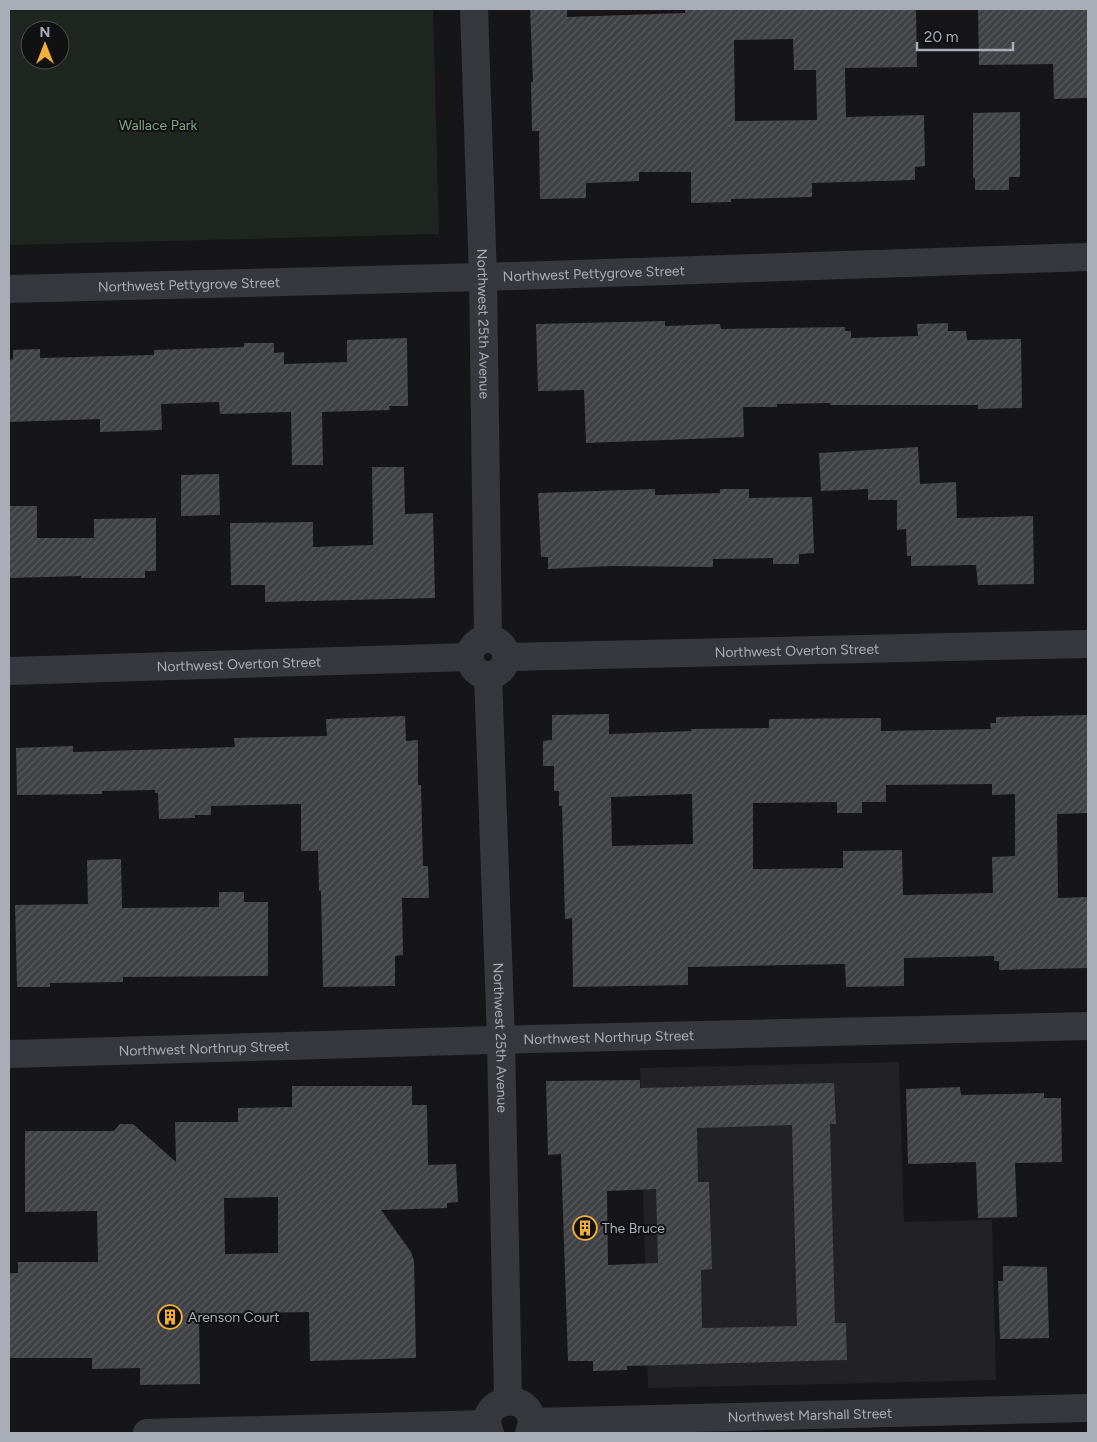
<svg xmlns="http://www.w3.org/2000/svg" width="1097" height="1442" font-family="Figtree,sans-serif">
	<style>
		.built { fill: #222225 }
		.green { fill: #1e261f; fill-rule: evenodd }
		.building { fill: url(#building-hatch); fill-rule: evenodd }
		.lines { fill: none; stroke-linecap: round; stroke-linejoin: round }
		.minor { stroke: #37383d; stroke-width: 28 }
		.tertiary { stroke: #37383d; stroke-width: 28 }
		.labels { text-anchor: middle; stroke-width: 4; stroke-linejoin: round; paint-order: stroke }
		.park-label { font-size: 14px; fill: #7fa381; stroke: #111113 }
		.street-label { font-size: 14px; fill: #a8adb8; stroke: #111113 }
		.poi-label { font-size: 14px; fill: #a8adb8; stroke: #111113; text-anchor: start }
	</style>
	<defs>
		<pattern id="building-hatch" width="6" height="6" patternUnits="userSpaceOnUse" patternTransform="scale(1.25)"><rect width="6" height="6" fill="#404145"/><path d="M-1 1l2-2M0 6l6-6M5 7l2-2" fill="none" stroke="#595a5e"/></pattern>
	</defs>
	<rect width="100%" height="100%" fill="#161618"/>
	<path class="built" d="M 899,1062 L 904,1222 L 992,1220 L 996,1380 L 648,1388 L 640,1068 Z"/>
	<path class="green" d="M 9,9 L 433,9 L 439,234 L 9,245 ZM 30,30 L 60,30 L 60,60 L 30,60 Z"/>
	<g class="building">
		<path d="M 530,9 L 567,9 L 567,17 L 685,13 L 685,9 L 916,9 L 917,67 L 845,68 L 846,117 L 924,115 L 925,166 L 915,167 L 915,180 L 812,183 L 812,197 L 731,199 L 731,202 L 691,203 L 691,172 L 639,172 L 639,181 L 586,183 L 586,198 L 540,199 L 539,131 L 532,131 L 531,82 L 533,82 ZM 793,39 L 794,70 L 816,70 L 817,120 L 735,121 L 734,40 Z"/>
		<path d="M 978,9 L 1088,9 L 1088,98 L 1054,99 L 1053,64 L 979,65 Z"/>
		<path d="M 1020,112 L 1020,177 L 1009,177 L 1009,190 L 975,190 L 975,178 L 973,178 L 973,113 Z"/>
		<path d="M 665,321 L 665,326 L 720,324 L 721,329 L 845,327 L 845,331 L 851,331 L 851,338 L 918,336 L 917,324 L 948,323 L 948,331 L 966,331 L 967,340 L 1021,339 L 1022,408 L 978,409 L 978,405 L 830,405 L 830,403 L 777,404 L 777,407 L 743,407 L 744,437 L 586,443 L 584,390 L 538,391 L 536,324 Z"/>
		<path d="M 407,338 L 408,406 L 389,406 L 390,410 L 322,412 L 323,465 L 292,465 L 291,412 L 220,414 L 219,402 L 161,404 L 162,430 L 100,432 L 100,419 L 9,422 L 9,360 L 13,359 L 13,350 L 40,349 L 40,358 L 154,355 L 154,350 L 244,347 L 244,343 L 274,343 L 274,353 L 284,352 L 284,364 L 347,362 L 347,340 Z"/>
		<path d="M 918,447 L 920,484 L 956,482 L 957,518 L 1033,516 L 1034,584 L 978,585 L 976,565 L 911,566 L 911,556 L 907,556 L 906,529 L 897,530 L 897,500 L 868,500 L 868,489 L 821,491 L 819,453 Z"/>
		<path d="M 372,467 L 404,467 L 405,514 L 433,513 L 435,598 L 265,602 L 265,585 L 231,585 L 230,523 L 313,522 L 313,547 L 373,545 Z"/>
		<path d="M 219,474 L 220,515 L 181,516 L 181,475 Z"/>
		<path d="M 655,489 L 655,495 L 720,493 L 720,489 L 749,489 L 749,498 L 812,497 L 814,553 L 799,554 L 799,564 L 773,564 L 773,558 L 713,559 L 713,567 L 612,566 L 548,569 L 548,557 L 541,557 L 538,493 Z"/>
		<path d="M 9,506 L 37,506 L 37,538 L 94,538 L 94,519 L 156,518 L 156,571 L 145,571 L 145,578 L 81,578 L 81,576 L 9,578 Z"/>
		<path d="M 609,714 L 609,734 L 691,731 L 691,729 L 769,728 L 769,719 L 881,718 L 881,731 L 991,729 L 990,723 L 996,723 L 996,717 L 1088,715 L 1088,813 L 1057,814 L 1058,898 L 1088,897 L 1088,968 L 999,970 L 999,961 L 994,961 L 994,956 L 904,958 L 904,986 L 846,987 L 845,964 L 688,967 L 688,985 L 573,987 L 572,918 L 565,919 L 562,806 L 559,806 L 559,791 L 554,791 L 554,766 L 543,766 L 543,741 L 552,740 L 552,715 ZM 992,784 L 992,795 L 1015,794 L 1015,856 L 992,857 L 993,893 L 903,895 L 902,850 L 843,851 L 843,868 L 753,869 L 753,803 L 837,802 L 837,813 L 862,813 L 862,802 L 886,802 L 886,785 ZM 692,794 L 693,844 L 612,846 L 611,797 Z"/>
		<path d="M 405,716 L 406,741 L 418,740 L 418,785 L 421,785 L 423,866 L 428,866 L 429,898 L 402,898 L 403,955 L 395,956 L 395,986 L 323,987 L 321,891 L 319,891 L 318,851 L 301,851 L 301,804 L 211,806 L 211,815 L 195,815 L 195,818 L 159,819 L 158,793 L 155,793 L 155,790 L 102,791 L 102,794 L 17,795 L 16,748 L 73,746 L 73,752 L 235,747 L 234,738 L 327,736 L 326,719 Z"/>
		<path d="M 121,859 L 122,908 L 219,907 L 219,892 L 244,892 L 244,902 L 268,902 L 268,976 L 123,977 L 123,982 L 50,983 L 50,987 L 17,987 L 15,905 L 88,904 L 87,860 Z"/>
		<path d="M 640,1080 L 640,1088 L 834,1083 L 836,1124 L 830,1124 L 835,1323 L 846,1323 L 847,1360 L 627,1366 L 627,1370 L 593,1371 L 593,1361 L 568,1361 L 561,1154 L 548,1155 L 546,1081 ZM 792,1125 L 797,1326 L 702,1328 L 701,1270 L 712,1269 L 709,1182 L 698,1182 L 697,1128 ZM 656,1189 L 658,1263 L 608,1265 L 607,1191 Z"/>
		<path d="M 292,1086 L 412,1086 L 412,1105 L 427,1105 L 428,1165 L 456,1164 L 458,1202 L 447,1203 L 447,1208 L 381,1210 L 411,1252 L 414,1261 L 416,1358 L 310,1361 L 309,1312 L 199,1314 L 200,1384 L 140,1385 L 140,1368 L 92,1369 L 92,1358 L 9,1358 L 9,1273 L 18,1273 L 18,1262 L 98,1262 L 97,1211 L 25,1212 L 25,1131 L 114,1131 L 120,1124 L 133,1124 L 176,1162 L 175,1122 L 238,1122 L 238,1108 L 292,1107 ZM 278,1197 L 278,1253 L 225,1254 L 224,1198 Z"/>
		<path d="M 960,1087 L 961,1095 L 1044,1093 L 1044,1098 L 1061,1098 L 1062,1162 L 1015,1163 L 1017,1217 L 978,1218 L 976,1162 L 908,1164 L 906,1089 Z"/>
		<path d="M 1003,1266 L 1047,1267 L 1049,1338 L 1000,1339 L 998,1281 L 1003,1281 Z"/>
	</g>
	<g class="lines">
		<g class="minor">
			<path id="s1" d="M 9,289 L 483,277 L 1088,257"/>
			<path id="s2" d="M 507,657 L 1088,644"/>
			<path id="s3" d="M 9,671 L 470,657"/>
			<path id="s4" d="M 9,1054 L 530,1039 L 1088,1026"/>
			<path id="s5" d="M 532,1422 L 1088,1408"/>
			<path d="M 147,1433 L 487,1424"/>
		</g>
		<g class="tertiary">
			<path id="s6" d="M 474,9 L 483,277 L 488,639"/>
			<circle cx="488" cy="657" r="18"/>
			<path id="s7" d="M 488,676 L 501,1040 L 508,1401"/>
			<path d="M 490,1433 C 473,1393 545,1390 529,1433"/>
		</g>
	</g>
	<defs>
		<g id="building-ring" transform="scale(1.25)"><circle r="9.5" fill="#111113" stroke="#f2b134" stroke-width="1.5"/><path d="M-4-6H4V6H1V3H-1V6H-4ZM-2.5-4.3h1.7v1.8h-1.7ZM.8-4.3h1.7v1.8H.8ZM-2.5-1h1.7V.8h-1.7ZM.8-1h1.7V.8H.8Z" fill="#f2b134"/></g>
	</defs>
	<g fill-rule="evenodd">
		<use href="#building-ring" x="585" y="1228"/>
		<use href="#building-ring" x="170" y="1317"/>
	</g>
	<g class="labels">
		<g class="park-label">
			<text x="158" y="130">Wallace Park</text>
		</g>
		<g class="street-label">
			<text dy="5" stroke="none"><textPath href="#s1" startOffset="585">Northwest Pettygrove Street</textPath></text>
			<text dy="5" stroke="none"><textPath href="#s1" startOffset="180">Northwest Pettygrove Street</textPath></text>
			<text dy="5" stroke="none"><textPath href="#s6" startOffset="315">Northwest 25th Avenue</textPath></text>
			<text dy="5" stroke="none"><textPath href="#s2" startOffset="290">Northwest Overton Street</textPath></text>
			<text dy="5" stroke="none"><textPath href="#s3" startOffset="230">Northwest Overton Street</textPath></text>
			<text dy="5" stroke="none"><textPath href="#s4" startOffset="600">Northwest Northrup Street</textPath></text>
			<text dy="5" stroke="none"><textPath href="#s7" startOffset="362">Northwest 25th Avenue</textPath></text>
			<text dy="5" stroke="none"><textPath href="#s4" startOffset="195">Northwest Northrup Street</textPath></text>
			<text dy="5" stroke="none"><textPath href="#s5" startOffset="278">Northwest Marshall Street</textPath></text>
		</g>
		<g class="poi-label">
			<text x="602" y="1233">The Bruce</text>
			<text x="188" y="1322">Arenson Court</text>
		</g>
	</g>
	<rect width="1097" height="1442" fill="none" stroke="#a8adb8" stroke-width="20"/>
	<g transform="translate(45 45)"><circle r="24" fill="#111113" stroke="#4d4f55"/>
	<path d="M0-4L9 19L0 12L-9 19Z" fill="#f2b134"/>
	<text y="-8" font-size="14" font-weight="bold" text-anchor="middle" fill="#a8adb8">N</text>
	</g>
	<path d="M917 42v8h96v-8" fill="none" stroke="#a8adb8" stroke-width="2.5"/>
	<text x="924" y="42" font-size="15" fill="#a8adb8" stroke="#111113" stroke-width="4" paint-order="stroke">20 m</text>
</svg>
